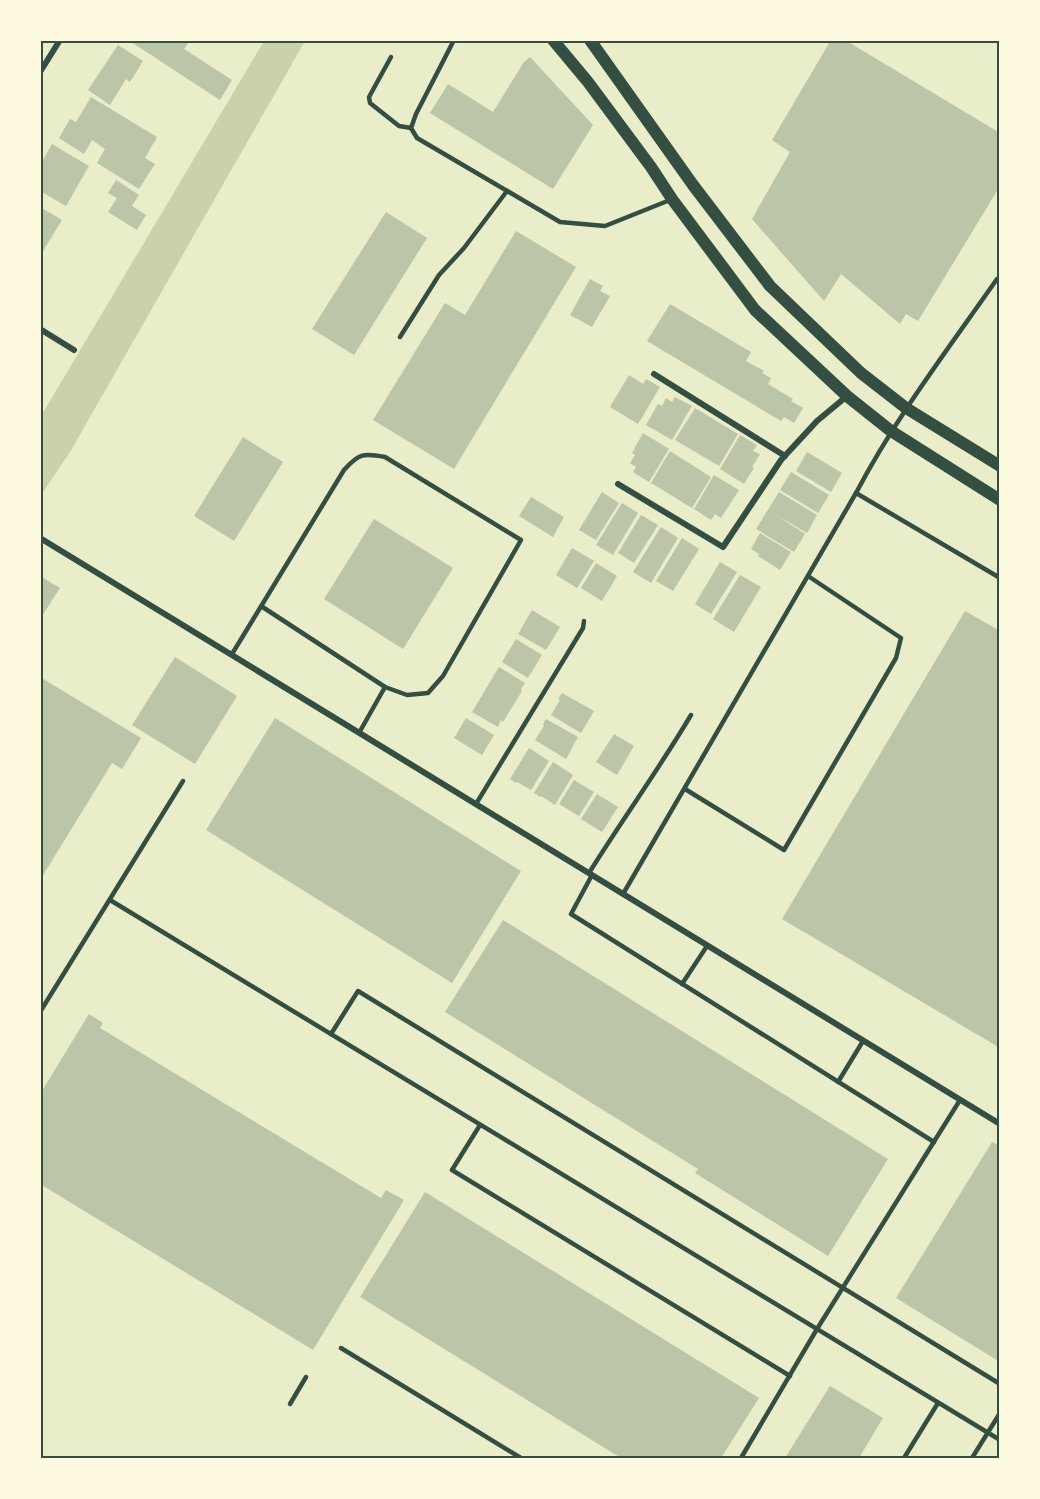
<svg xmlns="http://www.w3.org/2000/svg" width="1040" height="1499" font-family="Lato,sans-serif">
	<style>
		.green { fill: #cad2ad }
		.building { fill: #bcc5a7 }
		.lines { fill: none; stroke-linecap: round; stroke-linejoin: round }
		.service { stroke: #344e41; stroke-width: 4.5 }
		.minor { stroke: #344e41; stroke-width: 6 }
		.secondary { stroke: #344e41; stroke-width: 12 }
		.neatline { fill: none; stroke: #344e41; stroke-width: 2 }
	</style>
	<rect width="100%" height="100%" fill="#e9edc9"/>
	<path class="green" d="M 264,41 L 305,41 L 70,452 L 41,495 L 41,416 Z"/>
	<g class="building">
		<path d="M 128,40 L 190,40 L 184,49 L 232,80 L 220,100 Z"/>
		<path d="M 831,40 L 845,40 L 1000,133 L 1000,186 L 918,321 L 906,314 L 900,324 L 841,274 L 824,301 L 752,219 L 790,152 L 772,140 Z"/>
		<path d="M 118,45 L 143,61 L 130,82 L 126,79 L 110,105 L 88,90 Z"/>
		<path d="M 530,57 L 593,125 L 553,189 L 430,113 L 448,84 L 493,112 L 524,62 Z"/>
		<path d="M 91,97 L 157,137 L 145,158 L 155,164 L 139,189 L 97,163 L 105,149 L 92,140 L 84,154 L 59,138 L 70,119 L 76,122 Z"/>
		<path d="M 52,144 L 89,166 L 66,206 L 40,191 L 40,165 Z"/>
		<path d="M 116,180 L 139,195 L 132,206 L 146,215 L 137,230 L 108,212 L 117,198 L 108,193 Z"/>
		<path d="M 40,207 L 62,220 L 40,256 Z"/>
		<path d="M 386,212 L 427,238 L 354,355 L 312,329 Z"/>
		<path d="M 516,231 L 576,267 L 454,469 L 373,420 L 445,303 L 465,315 Z"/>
		<path d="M 590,279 L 603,286 L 600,291 L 610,296 L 592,327 L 570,315 Z"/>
		<path d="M 670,304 L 751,352 L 746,361 L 764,371 L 762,373 L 771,378 L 768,384 L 793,399 L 791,401 L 803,408 L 794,423 L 784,417 L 781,421 L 647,341 Z"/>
		<path d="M 629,375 L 643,384 L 646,379 L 660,387 L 638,424 L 610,407 Z"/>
		<path d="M 675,397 L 692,406 L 672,440 L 646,425 L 658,404 L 662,406 L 666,398 L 672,402 Z"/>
		<path d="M 695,408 L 738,434 L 719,466 L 675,440 Z"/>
		<path d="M 643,433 L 669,449 L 649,482 L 633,472 L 636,467 L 630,463 L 635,455 L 632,453 Z"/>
		<path d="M 740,435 L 757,445 L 753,451 L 760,454 L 752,467 L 754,468 L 744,484 L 720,469 Z"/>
		<path d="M 243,437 L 283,462 L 234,541 L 194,516 Z"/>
		<path d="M 670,451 L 711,477 L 692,508 L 651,483 Z"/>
		<path d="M 807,452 L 842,473 L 831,492 L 796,471 Z"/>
		<path d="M 791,472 L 829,495 L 818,513 L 780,490 Z"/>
		<path d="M 714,475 L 739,490 L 721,518 L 715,514 L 711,520 L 694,509 Z"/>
		<path d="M 602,492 L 619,503 L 596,540 L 579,530 Z"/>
		<path d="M 779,492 L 817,515 L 807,533 L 776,515 L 805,534 L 794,552 L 756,529 Z"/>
		<path d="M 531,497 L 564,517 L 553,537 L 519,516 Z"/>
		<path d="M 622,503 L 638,513 L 613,555 L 596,545 Z"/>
		<path d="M 641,515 L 658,525 L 634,563 L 618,553 Z"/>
		<path d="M 374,519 L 453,568 L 403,649 L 324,599 Z"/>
		<path d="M 661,527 L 678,538 L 651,583 L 633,572 Z"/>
		<path d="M 760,533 L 791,552 L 780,570 L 758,556 L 759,554 L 751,549 Z"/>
		<path d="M 682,538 L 699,549 L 673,591 L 656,581 Z"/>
		<path d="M 572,548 L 594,561 L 577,588 L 556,575 Z"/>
		<path d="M 720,562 L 737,572 L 711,614 L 695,604 Z"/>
		<path d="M 596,563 L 617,576 L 602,601 L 581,588 Z"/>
		<path d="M 740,575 L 761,587 L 734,632 L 713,619 Z"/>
		<path d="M 40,576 L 60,588 L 40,619 Z"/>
		<path d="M 532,610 L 560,627 L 546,650 L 518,634 Z"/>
		<path d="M 965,611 L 1000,631 L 1000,1048 L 782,919 Z"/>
		<path d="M 516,639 L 542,655 L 528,678 L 502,662 Z"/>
		<path d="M 175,657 L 237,696 L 195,764 L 132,725 Z"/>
		<path d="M 499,667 L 525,683 L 521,689 L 522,691 L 503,722 L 501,720 L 498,727 L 472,712 Z"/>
		<path d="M 40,677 L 141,738 L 122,769 L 112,763 L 40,880 Z"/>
		<path d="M 562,693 L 594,711 L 581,733 L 551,715 L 560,700 L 558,699 Z"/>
		<path d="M 275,718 L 521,871 L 452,983 L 206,830 Z"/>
		<path d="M 466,718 L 494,735 L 482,755 L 454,738 Z"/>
		<path d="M 546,719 L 578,737 L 566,759 L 535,740 L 544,726 L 543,724 Z"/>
		<path d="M 614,734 L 634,746 L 617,775 L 596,762 Z"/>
		<path d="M 529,748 L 549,761 L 531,790 L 517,782 L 516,783 L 510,779 Z"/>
		<path d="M 553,762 L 573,775 L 555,805 L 541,796 L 540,797 L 534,793 Z"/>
		<path d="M 574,780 L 594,792 L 579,816 L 559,804 Z"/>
		<path d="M 597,794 L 618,807 L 602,832 L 581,819 Z"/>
		<path d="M 503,920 L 888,1159 L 828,1256 L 695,1173 L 698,1169 L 445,1012 Z"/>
		<path d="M 89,1014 L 103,1023 L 100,1028 L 381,1198 L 386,1190 L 404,1200 L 313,1350 L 40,1184 L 40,1094 Z"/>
		<path d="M 992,1142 L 1000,1146 L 1000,1362 L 896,1298 Z"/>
		<path d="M 425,1192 L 759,1398 L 721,1458 L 621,1458 L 360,1297 Z"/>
		<path d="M 830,1386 L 883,1418 L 859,1458 L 785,1458 Z"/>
	</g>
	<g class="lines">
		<g class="service">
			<path d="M 454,40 L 416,114 L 411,128 L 417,138 L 560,222 L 605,226 L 670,200"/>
			<path d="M 391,57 L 369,97 L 370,103 L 399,126 L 411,128"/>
			<path d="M 400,337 L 439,275 L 464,248 L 507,191"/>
			<path d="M 856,493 L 1000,578"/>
			<path d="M 232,654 L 344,470 C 359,453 364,453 385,457 L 521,540 L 443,676 L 428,693 L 407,695 L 385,687 L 261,606"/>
			<path d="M 359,733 L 385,687"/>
			<path d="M 685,789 L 784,850 L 896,658 L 901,638 L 808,576"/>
			<path d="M 476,804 L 583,628 L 584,621"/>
			<path d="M 589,873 C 622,820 659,769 691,715"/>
			<path d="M 592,875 L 571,914 L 934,1142"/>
			<path d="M 623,894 L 856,493 C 896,417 948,349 997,279 L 1000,281"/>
			<path d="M 110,900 L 1000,1440"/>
			<path d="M 682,984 L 707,946"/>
			<path d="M 40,1012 L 183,781"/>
			<path d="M 331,1034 L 358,991 L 1000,1384"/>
			<path d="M 838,1082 L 863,1041"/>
			<path d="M 480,1125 L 452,1170 L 790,1376"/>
			<path d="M 341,1348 L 521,1458"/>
			<path d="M 290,1404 L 306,1377"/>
			<path d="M 741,1458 L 817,1329 L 960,1100"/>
			<path d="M 904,1458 L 938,1403"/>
			<path d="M 972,1458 L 1000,1413"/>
		</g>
		<g class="minor">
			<path d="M 40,72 L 60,40"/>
			<path d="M 40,329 L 74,350"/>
			<path d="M 654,374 L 785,456"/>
			<path d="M 618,484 L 723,547 L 781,460 L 817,421 L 847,396"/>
			<path d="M 40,538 L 1000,1124"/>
		</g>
		<g class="secondary">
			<path d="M 553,40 L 588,82 L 651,167 L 672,199 L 755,310 L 847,396 L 891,431 L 1000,500"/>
			<path d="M 590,40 L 693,185 L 770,286 L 861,373 L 906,408 L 1000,466"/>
		</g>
	</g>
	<rect width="1040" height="1499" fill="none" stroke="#fefae0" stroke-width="84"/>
	<rect x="42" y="42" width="956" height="1415" class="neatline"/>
</svg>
